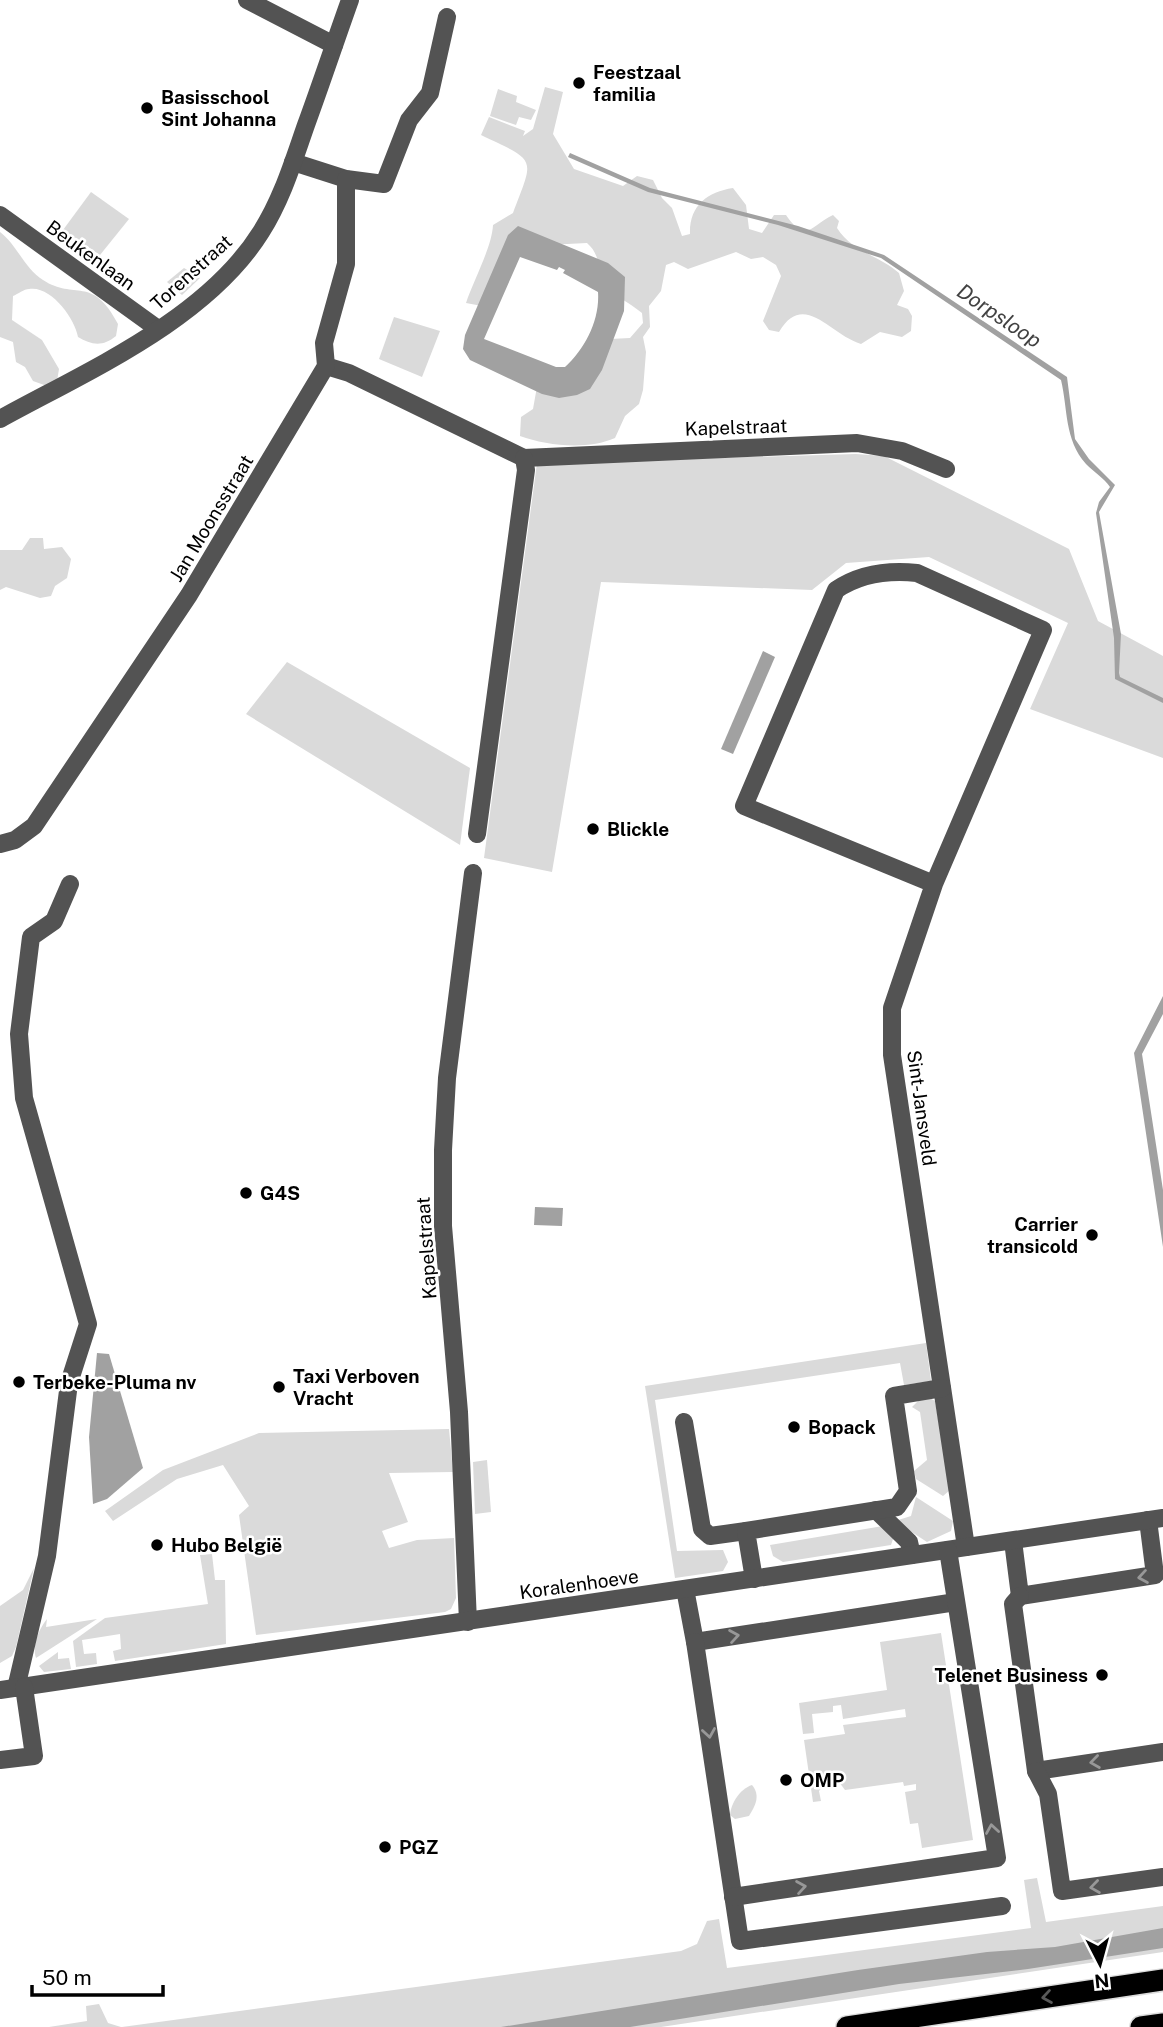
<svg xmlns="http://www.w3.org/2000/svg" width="1163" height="2027" font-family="'Public Sans',sans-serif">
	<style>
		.green { fill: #dadada }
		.water { fill: #a1a1a1; fill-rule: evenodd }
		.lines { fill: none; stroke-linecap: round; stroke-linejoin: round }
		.highway-casing { stroke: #dbdbdb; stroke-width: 24 }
		.minor { stroke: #535353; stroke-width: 18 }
		.highway { stroke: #000; stroke-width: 21 }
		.oneway { stroke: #989898 }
		.oneway2 { stroke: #595959 }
		.poi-dot { fill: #000; stroke: #fff; stroke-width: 2.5 }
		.labels { text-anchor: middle; stroke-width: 5; stroke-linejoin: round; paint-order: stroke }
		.poi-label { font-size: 19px; font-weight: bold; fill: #000; stroke: #fff; text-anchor: start }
		.street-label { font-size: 19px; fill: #000; stroke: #fff }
		.water-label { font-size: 21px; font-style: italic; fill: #424242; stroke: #fff }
	</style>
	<rect width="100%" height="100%" fill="#fff"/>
	<g class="green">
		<path d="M 545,87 L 563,92 L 553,134 L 574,169 L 623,186 L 637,176 L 653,180 L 662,198 L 672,208 L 682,236 L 690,234 C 689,206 707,192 733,188 L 746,205 L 749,229 L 762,233 L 774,215 L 786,215 C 806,245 813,224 833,215 L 839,221 L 837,228 C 851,251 880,256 899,273 L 904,291 L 897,305 L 908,309 L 912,316 L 911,331 L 902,337 L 880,332 L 861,344 C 830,335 804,290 779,332 L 769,330 L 763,321 L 781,276 L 776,265 L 763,257 L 751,259 L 736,252 L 688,269 L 674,262 L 666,265 L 661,291 L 649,306 L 650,327 L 643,337 L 646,352 L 643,390 L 639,404 L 625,416 L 615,438 C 588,450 547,446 520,436 L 521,417 L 533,409 L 538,381 L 563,378 L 610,339 L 630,338 L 643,323 L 642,313 C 630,303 615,297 606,284 C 597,269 601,255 587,243 L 547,245 L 531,241 L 482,306 L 466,303 C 474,279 492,247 493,225 L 513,213 C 534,157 538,162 481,135 L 489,117 L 525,131 L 523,136 L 533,129 Z"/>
		<path d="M 498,89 L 517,96 L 516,102 L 536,110 L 531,120 L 519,117 L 516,125 L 490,116 Z"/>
		<path d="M 91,192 L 129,219 L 100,255 L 63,230 Z"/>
		<path d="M 0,232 C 17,245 25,269 43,280 C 75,301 92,274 118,324 L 116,336 C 103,347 91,345 78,337 C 75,319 51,285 29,289 C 24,289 18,294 13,296 L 12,320 L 42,340 L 59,369 L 57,381 L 47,386 L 33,381 L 25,367 L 16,362 L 13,342 L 0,337 Z"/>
		<path d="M 184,268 L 200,278 L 182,295 L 167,282 Z"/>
		<path d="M 394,317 L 440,331 L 422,377 L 379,359 Z"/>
		<path d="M 856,454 L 884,456 L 1069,549 L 1098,621 L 1163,656 L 1163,758 L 1030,709 L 1068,623 L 929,557 L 846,563 L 812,590 L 601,582 L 552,872 L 484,858 L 537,463 Z"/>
		<path d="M 30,538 L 43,538 L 44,549 L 62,547 L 71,559 L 67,578 L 55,586 L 51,596 L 40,598 L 6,587 L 0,590 L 0,550 L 22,550 Z"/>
		<path d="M 287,662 L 470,768 L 460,845 L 246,714 Z"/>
		<path d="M 926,1343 L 931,1381 L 904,1385 L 900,1363 L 655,1400 L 677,1551 L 723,1550 L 728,1562 L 723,1571 L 675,1578 L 645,1386 Z"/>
		<path d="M 928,1397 L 935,1401 L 950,1490 L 943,1496 L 916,1479 L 914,1471 L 927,1460 L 920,1412 L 912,1407 L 921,1398 Z"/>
		<path d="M 449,1429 L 453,1472 L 389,1473 L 408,1522 L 382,1531 L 389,1548 L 417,1540 L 454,1538 L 456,1598 L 451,1609 L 445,1612 L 256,1635 L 239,1515 L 249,1506 L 223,1465 L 177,1479 L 113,1521 L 105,1511 L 163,1470 L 259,1433 Z"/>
		<path d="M 487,1460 L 491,1512 L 475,1514 L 473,1462 Z"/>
		<path d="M 916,1497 L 953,1521 L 951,1531 L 927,1542 L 895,1521 L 911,1516 Z"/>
		<path d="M 883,1526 L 894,1536 L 891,1545 L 783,1562 L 773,1556 L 770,1545 Z"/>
		<path d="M 212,1554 L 215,1580 L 225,1580 L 226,1644 L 115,1661 L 113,1651 L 121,1649 L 120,1634 L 82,1640 L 84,1654 L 96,1653 L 97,1664 L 76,1667 L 73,1641 L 105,1618 L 208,1604 L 200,1555 Z"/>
		<path d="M 34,1568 L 16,1647 L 12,1656 L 0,1663 L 0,1606 L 23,1590 Z"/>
		<path d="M 47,1619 L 46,1627 L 97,1619 L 36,1658 C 32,1645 39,1629 47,1619 Z"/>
		<path d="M 941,1633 L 973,1840 L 922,1848 L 918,1823 L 910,1824 L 905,1792 L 916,1790 L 916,1784 L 904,1786 L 903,1782 L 845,1790 L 839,1782 L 827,1782 L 819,1791 L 821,1801 L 813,1802 L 804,1740 L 845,1734 L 843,1725 L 906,1717 L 905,1709 L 843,1719 L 841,1705 L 833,1706 L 833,1712 L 812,1714 L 814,1733 L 803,1734 L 799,1703 L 887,1690 L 880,1642 Z"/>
		<path d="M 58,1652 L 58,1659 L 69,1658 L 71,1669 L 44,1672 L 39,1666 Z"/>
		<path d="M 752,1785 C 761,1796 755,1806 749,1816 L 735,1819 L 730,1815 C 731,1803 740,1789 752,1785 Z"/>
		<path d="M 1037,1878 L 1046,1922 L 1163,1906 L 1163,1952 L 661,2027 L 122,2027 L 681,1951 L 697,1944 L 707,1921 L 719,1919 L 727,1968 L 1031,1928 L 1024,1880 Z"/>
		<path d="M 99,2004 L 108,2023 L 121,2027 L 49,2027 L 87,2021 L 86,2006 Z"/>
	</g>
	<g class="water">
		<path d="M 570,153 L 650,188 L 798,226 L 884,255 L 1067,377 L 1075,439 L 1089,459 L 1115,485 L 1099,512 L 1121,634 L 1119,673 L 1120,677 L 1163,698 L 1163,703 L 1115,679 L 1114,638 L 1096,513 L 1099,502 L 1110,487 C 1104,478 1094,472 1086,464 C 1064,439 1068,409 1061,380 L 881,258 L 778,225 L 648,192 L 568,157 Z"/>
		<path d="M 518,226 L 608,263 L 625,277 L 624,311 L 602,370 L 590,389 L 577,395 L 559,398 L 542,394 L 470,360 L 463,349 L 465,335 L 508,235 ZM 520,257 L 557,270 L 559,267 L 565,270 L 563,273 L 598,292 C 600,320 585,349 565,367 L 556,367 L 484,339 Z"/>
		<path d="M 763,651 L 775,657 L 733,754 L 721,749 Z"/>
		<path d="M 1163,996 L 1163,1014 L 1142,1054 L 1163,1190 L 1163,1247 L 1134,1053 Z"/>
		<path d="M 535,1207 L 563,1208 L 562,1226 L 534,1225 Z"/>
		<path d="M 97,1353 L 109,1354 L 143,1468 L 107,1499 L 93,1504 L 89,1437 Z"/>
		<path d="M 1163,1928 L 1163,1948 L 1028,1969 L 899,1984 L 630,2027 L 501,2027 L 858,1970 L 987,1952 L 1055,1947 Z"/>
	</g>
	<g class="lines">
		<g class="highway-casing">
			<g id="highway">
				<path d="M 847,2027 L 1163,1980"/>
				<path d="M 1141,2027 L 1163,2024"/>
			</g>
		</g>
		<g class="minor">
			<path d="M 247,0 L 334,45"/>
			<path d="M 293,162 L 346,179 L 384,184 L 409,120 L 430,93 L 447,17"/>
			<path d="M 0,215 L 158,329"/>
			<path d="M 326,366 L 349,373 L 524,458 L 857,443 L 902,451 L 946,469"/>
			<path d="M 0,419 C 87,371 206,320 261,232 C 282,199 293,162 306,125 C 321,84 335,42 350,0"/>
			<path d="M 477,834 L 526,470 L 524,458"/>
			<path d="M 0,844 L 15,840 L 34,826 L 189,595 L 326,366 L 324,343 L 346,264 L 346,179"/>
			<path d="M 934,884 L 1043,630 L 917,573 C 888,570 861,573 836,590 L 744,806 L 934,884 L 892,1008 L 892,1055 L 966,1547"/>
			<path d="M 684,1422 L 702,1529 L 710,1536 L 746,1531"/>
			<path d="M 876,1510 L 909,1542 L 912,1555"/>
			<path d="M 1013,1541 L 1020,1596 L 1155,1575 L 1148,1520"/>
			<path d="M 754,1579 L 746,1531 L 897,1507 L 908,1491 L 894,1396 L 942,1388"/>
			<path d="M 685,1589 L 695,1642 L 956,1602"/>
			<path d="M 1020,1596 L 1013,1604 L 1036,1771 L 1163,1752"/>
			<path d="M 468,1622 L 459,1412 L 443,1226 L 443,1150 L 447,1078 L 473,873"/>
			<path d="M 695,1642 L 740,1941 L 1002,1906"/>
			<path d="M 16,1688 L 47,1556 L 69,1383 L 88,1324 L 24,1098 L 19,1034 L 31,937 L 54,921 L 70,884"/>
			<path d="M 0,1690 L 1163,1518"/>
			<path d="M 0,1760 L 34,1756 L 24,1687"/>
			<path d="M 1036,1771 L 1048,1794 L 1062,1891 L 1163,1877"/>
			<path d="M 733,1897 L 997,1858 L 948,1550"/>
		</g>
		<use href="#highway" class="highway"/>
	</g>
	<defs><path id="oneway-chevron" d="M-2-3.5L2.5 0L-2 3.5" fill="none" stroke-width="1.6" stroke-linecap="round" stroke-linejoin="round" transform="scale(1.75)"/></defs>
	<g class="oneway">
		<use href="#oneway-chevron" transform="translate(1143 1577) rotate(171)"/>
		<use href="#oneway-chevron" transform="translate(734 1636) rotate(-9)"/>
		<use href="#oneway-chevron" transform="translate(709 1733) rotate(81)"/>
		<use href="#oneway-chevron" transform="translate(1095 1762) rotate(172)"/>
		<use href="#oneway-chevron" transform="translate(992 1829) rotate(-99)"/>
		<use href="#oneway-chevron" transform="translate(801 1887) rotate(-9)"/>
		<use href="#oneway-chevron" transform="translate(1095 1887) rotate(172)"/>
	</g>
	<use class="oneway2" href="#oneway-chevron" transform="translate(1047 1997) rotate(171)"/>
	<g class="poi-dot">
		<circle cx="579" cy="83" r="7"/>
		<circle cx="147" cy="108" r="7"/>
		<circle cx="593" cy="829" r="7"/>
		<circle cx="246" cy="1193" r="7"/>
		<circle cx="1092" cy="1235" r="7"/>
		<circle cx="19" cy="1382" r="7"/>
		<circle cx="279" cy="1387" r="7"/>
		<circle cx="794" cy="1427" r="7"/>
		<circle cx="157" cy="1545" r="7"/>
		<circle cx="1102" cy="1675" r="7"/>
		<circle cx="786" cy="1780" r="7"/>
		<circle cx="385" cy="1847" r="7"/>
	</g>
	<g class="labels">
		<g class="poi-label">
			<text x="593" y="79">Feestzaal<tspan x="593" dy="22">familia</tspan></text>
			<text x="161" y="104">Basisschool<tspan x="161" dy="22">Sint Johanna</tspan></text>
			<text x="607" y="836">Blickle</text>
			<text x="260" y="1200">G4S</text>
			<text x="1078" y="1231" text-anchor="end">Carrier<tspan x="1078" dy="22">transicold</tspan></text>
			<text x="293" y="1383">Taxi Verboven<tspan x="293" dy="22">Vracht</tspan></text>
			<text x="33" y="1389">Terbeke-Pluma nv</text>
			<text x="808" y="1434">Bopack</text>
			<text x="171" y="1552">Hubo België</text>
			<text x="1088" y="1682" text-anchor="end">Telenet Business</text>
			<text x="800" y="1787">OMP</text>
			<text x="399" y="1854">PGZ</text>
		</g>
		<g class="street-label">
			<text transform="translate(91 255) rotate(36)" y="7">Beukenlaan</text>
			<text transform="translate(191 272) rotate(-42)" y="7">Torenstraat</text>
			<text transform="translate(736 427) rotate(-2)" y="7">Kapelstraat</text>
			<text transform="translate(211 518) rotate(-59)" y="7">Jan Moonsstraat</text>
			<text transform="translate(922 1108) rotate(82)" y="7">Sint-Jansveld</text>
			<text transform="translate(426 1248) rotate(-94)" y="7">Kapelstraat</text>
			<text transform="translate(579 1584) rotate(-8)" y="7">Koralenhoeve</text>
		</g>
		<g class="water-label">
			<text transform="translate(999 316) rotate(34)" y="7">Dorpsloop</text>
		</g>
	</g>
	<g transform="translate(1100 1964) rotate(174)" stroke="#ffffff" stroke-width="5" paint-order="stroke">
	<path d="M0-5L12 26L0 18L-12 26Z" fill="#000000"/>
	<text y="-10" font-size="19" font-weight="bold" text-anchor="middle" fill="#000000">N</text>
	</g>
	<path d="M32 1985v10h131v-10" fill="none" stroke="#000000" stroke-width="3.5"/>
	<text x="42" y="1985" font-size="21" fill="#000000" stroke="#ffffff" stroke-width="5" paint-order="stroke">50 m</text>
</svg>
